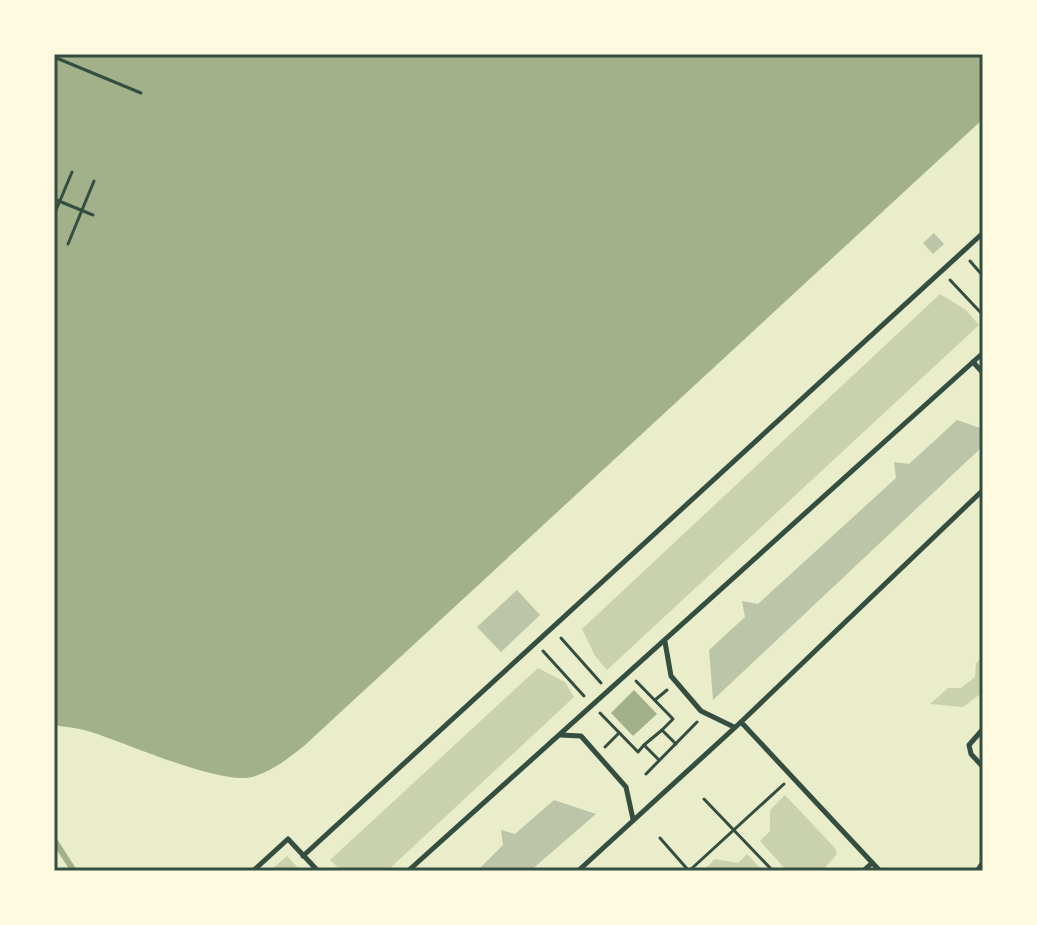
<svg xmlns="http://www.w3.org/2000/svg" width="1037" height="925" font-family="Arial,sans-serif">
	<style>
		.green { fill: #cad2ad }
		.water { fill: #a3b18a }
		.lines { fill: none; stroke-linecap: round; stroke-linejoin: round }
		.stream { stroke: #a3b18a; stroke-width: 6 }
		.building { fill: #bcc5a7 }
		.path { stroke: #344e41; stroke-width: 3 }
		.service { stroke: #344e41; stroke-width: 5 }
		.minor { stroke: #344e41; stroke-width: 8 }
		.neatline { fill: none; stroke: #344e41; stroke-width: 3 }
	</style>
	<rect width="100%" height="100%" fill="#e9edc9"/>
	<g class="green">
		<path d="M 940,294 L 966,310 L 979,325 L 607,670 L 595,656 L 582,629 Z"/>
		<path d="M 983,657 L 983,692 L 963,707 L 930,704 L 948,688 L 961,688 L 975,677 L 976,663 Z"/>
		<path d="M 538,668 L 565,682 L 574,697 L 387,871 L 342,871 L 330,860 Z"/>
		<path d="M 785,795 L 835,848 L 837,854 L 822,871 L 787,871 L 760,841 L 770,831 L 770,810 Z"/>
		<path d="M 747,854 L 763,871 L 703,871 L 715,859 L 738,863 Z"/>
		<path d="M 287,856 L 301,871 L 270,871 Z"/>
	</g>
	<g class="water">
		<path d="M 54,54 L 983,54 L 983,119 L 305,745 C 289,758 273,771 252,777 C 220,785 126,743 91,732 C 79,728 66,727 54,725 Z"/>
		<path d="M 634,690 L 657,714 L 633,736 L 611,713 Z"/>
	</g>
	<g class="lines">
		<path class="stream" d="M 54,840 L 74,871"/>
	</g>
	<g class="building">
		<path d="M 934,233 L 944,244 L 933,254 L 923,243 Z"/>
		<path d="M 957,420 L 983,429 L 983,446 L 713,700 L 709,650 L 745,617 L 742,601 L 758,604 L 896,478 L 894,462 L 909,464 Z"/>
		<path d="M 517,590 L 540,615 L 501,652 L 477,627 Z"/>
		<path d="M 554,800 L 596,814 L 530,871 L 477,871 L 503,845 L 501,830 L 515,834 Z"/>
	</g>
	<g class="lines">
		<g class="path">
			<path d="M 54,57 L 141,93"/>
			<path d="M 54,63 L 57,54"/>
			<path d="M 54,199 L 93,215"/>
			<path d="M 54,215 L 72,172"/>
			<path d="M 68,244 L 94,181"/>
			<path d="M 970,261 L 983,276"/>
			<path d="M 950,280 L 983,315"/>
			<path d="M 561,638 L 601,683"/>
			<path d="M 543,651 L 584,696"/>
			<path d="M 636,681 L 673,719 L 662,730 L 676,744"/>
			<path d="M 655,700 L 667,690"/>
			<path d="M 600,713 L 638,752 L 644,745 L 659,760"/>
			<path d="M 644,745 L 662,730"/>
			<path d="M 605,747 L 619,733"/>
			<path d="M 646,774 L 697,722"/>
			<path d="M 704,799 L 773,871"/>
			<path d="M 660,838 L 689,871"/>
			<path d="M 689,871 L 784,784"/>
		</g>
		<g class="service">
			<path d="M 973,362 L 983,373"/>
			<path d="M 665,642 L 671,676 L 701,711 L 734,727"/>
			<path d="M 983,729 L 969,745 L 971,754 L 983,767"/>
			<path d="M 560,735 L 581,736 L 626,787 L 633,819"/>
			<path d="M 303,856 L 983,233"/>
			<path d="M 253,871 L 288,839 L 318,871"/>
			<path d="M 408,871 L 983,353"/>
			<path d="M 578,871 L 741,722"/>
			<path d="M 863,871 L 872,863"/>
			<path d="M 880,871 L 741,722 L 983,490"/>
		</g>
		<path class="minor" d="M 979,871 L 983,865"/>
	</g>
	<rect width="1037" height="925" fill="none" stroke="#fefae0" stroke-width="112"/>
	<rect x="56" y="56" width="925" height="813" class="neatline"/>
</svg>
